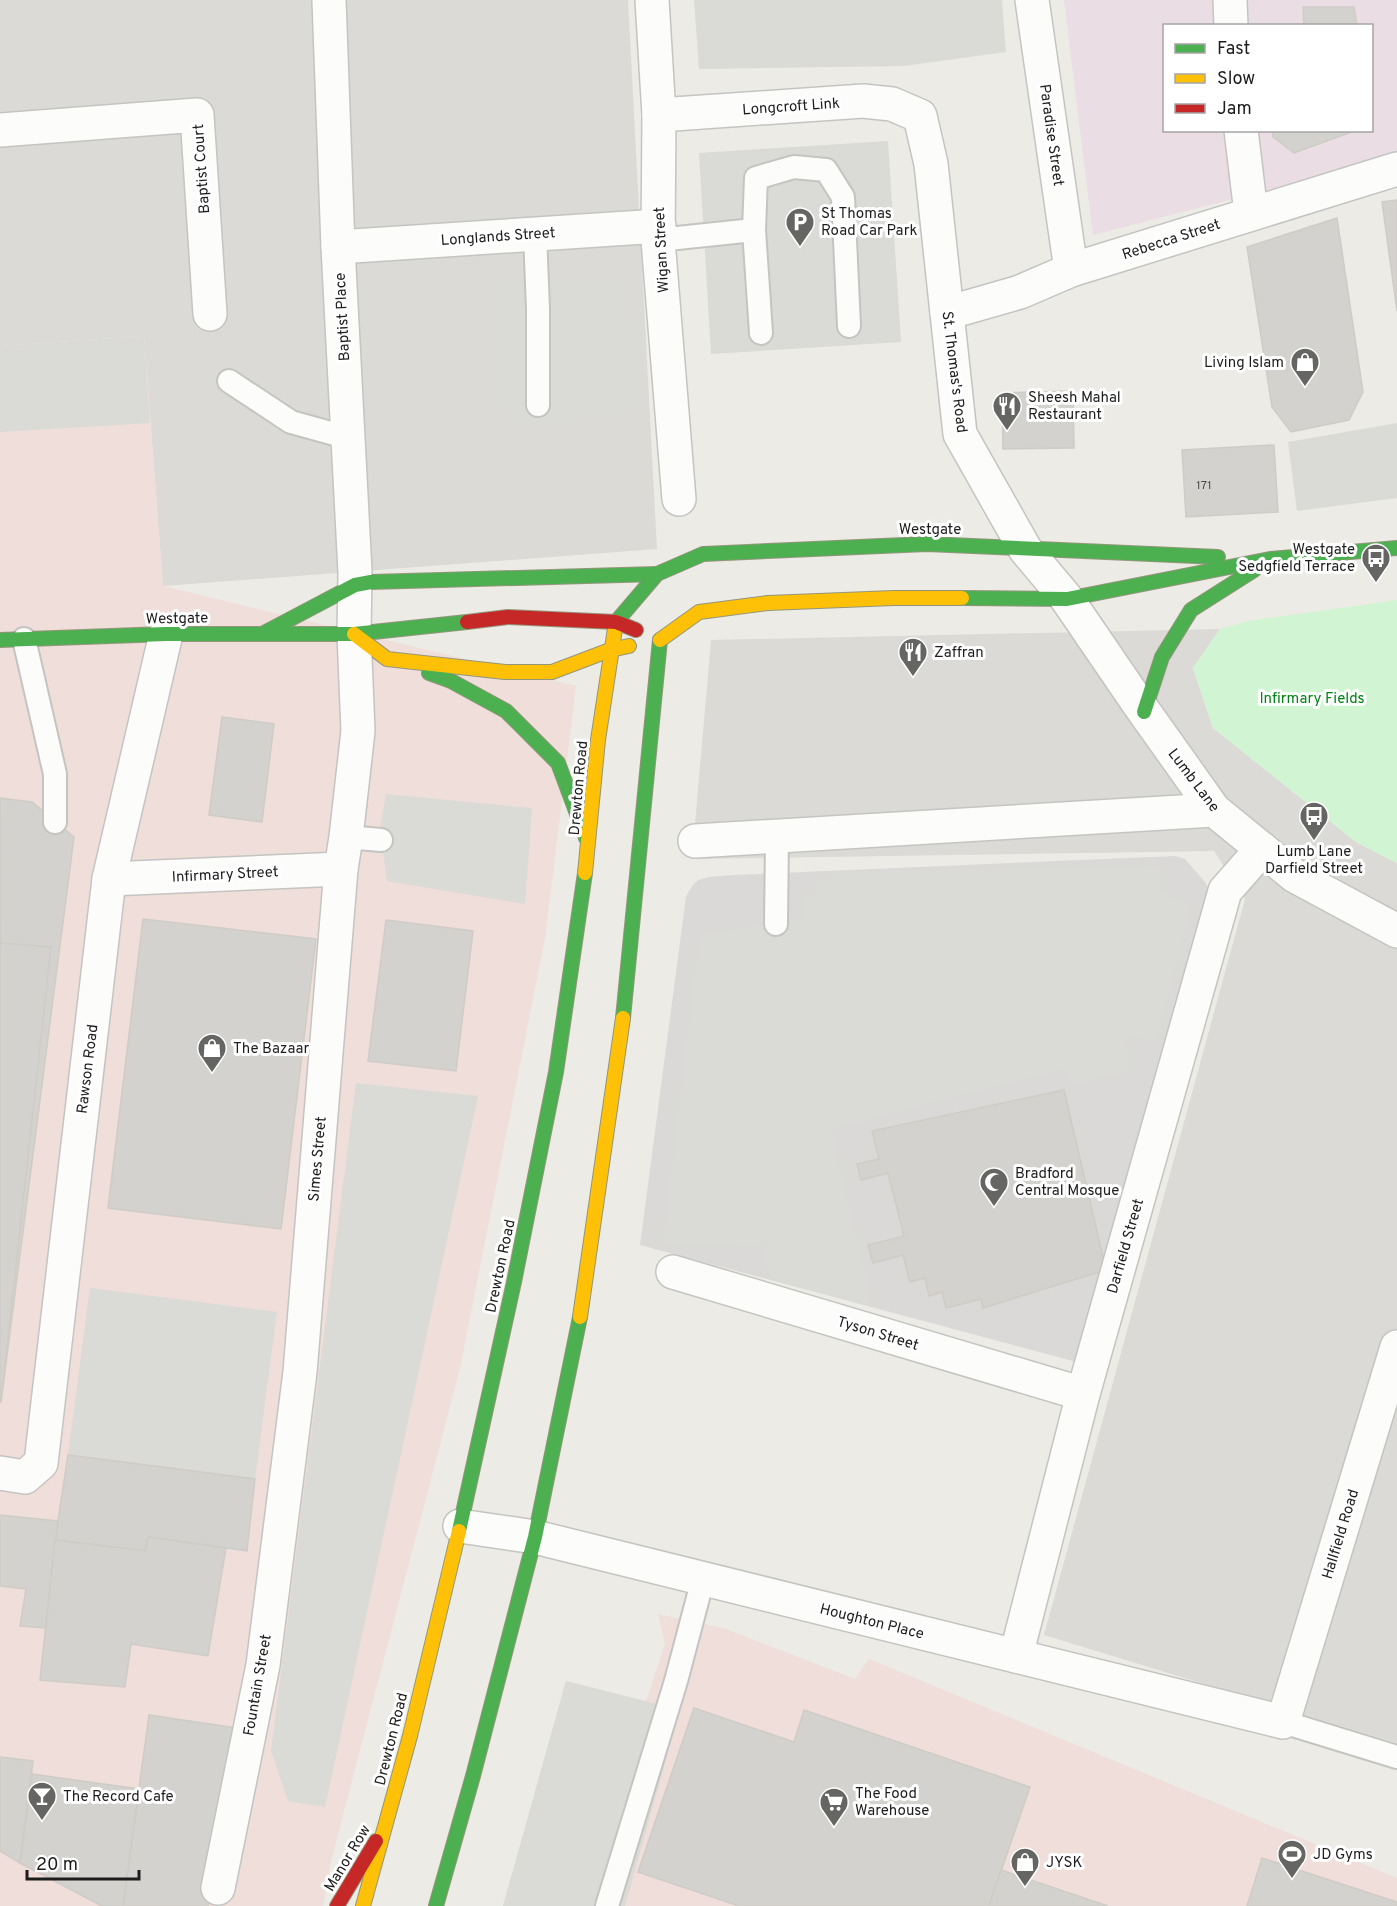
<svg xmlns="http://www.w3.org/2000/svg" width="1397" height="1906" font-family="Overpass,sans-serif">
	<style>
		.residential { fill: #dbdad7 }
		.commercial { fill: #efded9 }
		.industrial { fill: #eadee4; fill-rule: evenodd }
		.religious { fill: #dad9d7 }
		.park { fill: #d1f5d3 }
		.parking { fill: #dadad7 }
		.building { fill: #d4d2ce; stroke: #cfccc6; stroke-width: 1.5 }
		.lines { fill: none; stroke-linecap: round; stroke-linejoin: round }
		.lane-casing { stroke: #c4c4c1; stroke-width: 26 }
		.street-casing { stroke: #c4c4c1; stroke-width: 36 }
		.fast-casing { stroke: #93967c; stroke-width: 16 }
		.slow-casing { stroke: #93967c; stroke-width: 16 }
		.jam-casing { stroke: #93967c; stroke-width: 16 }
		.lane { stroke: #fcfcfb; stroke-width: 22 }
		.street { stroke: #fcfcfb; stroke-width: 33 }
		.fast { stroke: #4caf50; stroke-width: 14 }
		.slow { stroke: #ffc107; stroke-width: 14 }
		.jam { stroke: #c62828; stroke-width: 14 }
		.labels { text-anchor: middle; stroke-width: 6; stroke-linejoin: round; paint-order: stroke }
		.number-label { font-size: 12px; fill: #4b4a49 }
		.street-label { font-size: 15px; fill: #1d1d1d; stroke: #fff }
		.poi-label { font-size: 15px; fill: #1d1d1d; stroke: #fff; text-anchor: start }
		.park-label { font-size: 15px; fill: #038315; stroke: #fff }
	</style>
	<rect width="100%" height="100%" fill="#ecebe5"/>
	<g class="residential">
		<path d="M 0,0 L 628,0 L 657,549 L 163,586 L 144,336 L 0,346 Z"/>
		<path d="M 1220,629 L 1193,668 L 1213,728 L 1356,842 L 1397,863 L 1397,1743 L 1044,1635 L 1245,899 L 1214,851 L 692,859 L 711,640 Z"/>
	</g>
	<g class="commercial">
		<path d="M 144,336 L 163,586 L 576,686 L 545,938 L 460,1368 L 331,1861 L 323,1906 L 0,1906 L 0,346 Z"/>
		<path d="M 658,1614 L 723,1628 L 855,1679 L 869,1659 L 1397,1878 L 1397,1906 L 503,1906 L 566,1681 L 646,1701 L 665,1644 Z"/>
	</g>
	<path class="industrial" d="M 1064,0 L 1397,0 L 1397,157 L 1093,235 ZM 1164,26 L 1372,26 L 1372,130 L 1164,130 Z"/>
	<path class="religious" d="M 1175,856 L 1185,859 L 1205,882 L 1209,890 L 1080,1363 L 640,1245 L 686,897 L 692,886 L 698,880 L 709,877 L 733,875 Z"/>
	<path class="park" d="M 1397,600 L 1397,863 L 1356,842 L 1213,728 L 1193,668 L 1220,629 L 1248,621 Z"/>
	<g class="parking">
		<path d="M 694,0 L 1002,0 L 1006,52 L 904,66 L 699,69 Z"/>
		<path d="M 888,141 L 901,342 L 711,354 L 699,153 Z"/>
		<path d="M 629,278 L 634,412 L 507,428 L 489,282 Z"/>
		<path d="M 144,336 L 150,423 L 0,432 L 0,346 Z"/>
		<path d="M 1397,423 L 1397,498 L 1297,511 L 1288,442 Z"/>
		<path d="M 386,794 L 532,808 L 525,904 L 387,881 L 380,829 Z"/>
		<path d="M 1160,866 L 1160,894 L 1192,903 L 1156,1041 L 1126,1035 L 1128,1071 L 1071,1084 L 1066,1069 L 840,1126 L 831,1130 L 872,1307 L 778,1280 L 769,1271 L 765,1246 L 663,1245 L 700,935 L 803,919 L 805,899 L 817,883 L 827,874 L 841,871 Z"/>
		<path d="M 356,1083 L 478,1096 L 325,1807 L 288,1801 L 271,1751 Z"/>
		<path d="M 90,1288 L 277,1312 L 255,1479 L 68,1455 Z"/>
		<path d="M 566,1681 L 680,1710 L 625,1906 L 503,1906 Z"/>
	</g>
	<g class="building">
		<path d="M 1303,7 L 1354,7 L 1357,26 L 1304,26 Z"/>
		<path d="M 1272,130 L 1357,130 L 1294,153 L 1273,137 Z"/>
		<path d="M 1397,200 L 1397,311 L 1382,202 Z"/>
		<path d="M 1337,218 L 1363,392 L 1349,420 L 1291,432 L 1272,407 L 1247,247 Z"/>
		<path d="M 1073,391 L 1074,448 L 1003,449 L 1002,393 Z"/>
		<path d="M 1274,445 L 1278,512 L 1186,517 L 1182,450 Z"/>
		<path d="M 222,717 L 274,724 L 262,822 L 209,815 Z"/>
		<path d="M 0,798 L 32,802 L 74,837 L 1,1402 Z"/>
		<path d="M 143,919 L 316,939 L 281,1229 L 108,1208 Z"/>
		<path d="M 386,920 L 473,931 L 456,1071 L 368,1061 Z"/>
		<path d="M 0,943 L 51,947 L 1,1402 L 0,1402 Z"/>
		<path d="M 1064,1090 L 1106,1270 L 983,1308 L 981,1299 L 946,1308 L 942,1292 L 929,1296 L 925,1278 L 910,1282 L 903,1255 L 873,1263 L 868,1245 L 904,1236 L 888,1173 L 861,1180 L 857,1164 L 879,1159 L 872,1131 Z"/>
		<path d="M 68,1455 L 255,1479 L 247,1551 L 148,1537 L 145,1551 L 55,1540 Z"/>
		<path d="M 0,1515 L 58,1521 L 46,1628 L 20,1626 L 26,1589 L 0,1586 Z"/>
		<path d="M 148,1537 L 226,1548 L 208,1656 L 131,1644 L 125,1687 L 40,1680 L 55,1540 L 145,1551 Z"/>
		<path d="M 694,1708 L 794,1742 L 804,1710 L 1030,1787 L 989,1906 L 739,1906 L 638,1872 Z"/>
		<path d="M 149,1715 L 236,1728 L 208,1906 L 123,1906 Z"/>
		<path d="M 0,1757 L 33,1761 L 20,1863 L 0,1851 Z"/>
		<path d="M 32,1774 L 139,1789 L 123,1906 L 102,1906 L 20,1863 Z"/>
		<path d="M 1262,1858 L 1397,1902 L 1397,1906 L 1247,1906 Z"/>
		<path d="M 1001,1870 L 1108,1906 L 989,1906 Z"/>
	</g>
	<g class="lines">
		<g class="lane-casing">
			<g id="lane">
				<path d="M 535,234 L 538,309 L 538,405"/>
				<path d="M 658,240 L 754,230"/>
				<path d="M 761,333 L 754,230 L 756,178 L 794,167 L 826,170 L 843,197 L 849,326"/>
				<path d="M 229,381 L 291,422 L 349,438"/>
				<path d="M 24,639 L 55,774 L 55,822"/>
				<path d="M 346,837 L 381,840"/>
				<path d="M 776,924 L 777,836"/>
				<path d="M 1283,1722 L 1397,1757"/>
				<path d="M 607,1906 L 676,1681 L 703,1579"/>
			</g>
		</g>
		<g class="street-casing">
			<g id="street">
				<path d="M 652,0 L 659,115 L 658,240 L 679,499"/>
				<path d="M 1032,0 L 1071,270"/>
				<path d="M 1230,0 L 1231,26"/>
				<path d="M 659,115 L 863,101 L 892,104 L 920,116 L 931,164 L 960,434 L 1025,549 L 1067,599 L 1138,703 L 1214,810 L 1295,876 L 1397,931"/>
				<path d="M 0,130 L 197,115 L 210,314"/>
				<path d="M 1241,130 L 1251,213"/>
				<path d="M 338,247 L 659,226"/>
				<path d="M 947,313 L 1020,292 L 1071,270 L 1397,169"/>
				<path d="M 695,841 L 1214,810"/>
				<path d="M 109,879 L 341,869"/>
				<path d="M 673,1272 L 1083,1394"/>
				<path d="M 0,1473 L 25,1477 L 41,1463 L 109,879 L 166,634"/>
				<path d="M 460,1526 L 535,1537 L 1283,1722 L 1397,1347"/>
				<path d="M 1016,1656 L 1083,1394 L 1225,891 L 1262,849"/>
				<path d="M 218,1888 L 263,1665 L 300,1372 L 341,869 L 346,837 L 358,731 L 354,634 L 355,572 L 338,247 L 329,0"/>
			</g>
		</g>
		<g class="fast-casing">
			<g id="fast">
				<path d="M 962,598 L 1067,599 L 1270,559 L 1397,548"/>
				<path d="M 616,622 L 657,574 L 703,554 L 927,544 L 1218,557"/>
				<path d="M 264,633 L 355,585 L 371,582 L 657,574"/>
				<path d="M 0,640 L 166,634 L 354,634 L 467,622"/>
				<path d="M 429,673 L 451,681 L 506,711 L 558,763 L 586,838"/>
				<path d="M 1144,712 L 1162,657 L 1191,610 L 1254,570"/>
				<path d="M 623,1018 L 660,640"/>
				<path d="M 459,1531 L 514,1282 L 556,1072 L 585,873"/>
				<path d="M 436,1906 L 473,1776 L 535,1537 L 580,1317"/>
			</g>
		</g>
		<g class="slow-casing">
			<g id="slow">
				<path d="M 354,634 L 387,659 L 505,672 L 552,672 L 610,650 L 629,646"/>
				<path d="M 660,640 L 699,612 L 768,603 L 894,598 L 962,598"/>
				<path d="M 585,873 L 598,740 L 616,622"/>
				<path d="M 580,1317 L 623,1018"/>
				<path d="M 363,1906 L 410,1736 L 459,1531"/>
			</g>
		</g>
		<g class="jam-casing">
			<g id="jam">
				<path d="M 467,622 L 508,617 L 616,622 L 636,630"/>
				<path d="M 337,1906 L 376,1841"/>
			</g>
		</g>
		<use href="#lane" class="lane"/>
		<use href="#street" class="street"/>
		<use href="#fast" class="fast"/>
		<use href="#slow" class="slow"/>
		<use href="#jam" class="jam"/>
	</g>
	<defs>
		<g id="parking-pin" transform="scale(1.5)"><path d="M0 17L-7.5 6A9.5 9.5 0 1 1 7.5 6Z" fill="#656563" stroke="#fff"/><path d="M-3.5-5.5H1a3.5 3.5 0 0 1 0 7H-1V5.5H-3.5ZM-1-3.4V-.6H.8a1.4 1.4 0 0 0 0-2.8Z" fill="#fff"/></g>
		<g id="shop-pin" transform="scale(1.5)"><path d="M0 17L-7.5 6A9.5 9.5 0 1 1 7.5 6Z" fill="#656563" stroke="#fff"/><path d="M-5-2.5h2.3a2.7 3.5 0 0 1 5.4 0H5L5.5 6h-11ZM-1.5-2.5h3a1.5 2.3 0 0 0-3 0Z" fill="#fff"/></g>
		<g id="restaurant-pin" transform="scale(1.5)"><path d="M0 17L-7.5 6A9.5 9.5 0 1 1 7.5 6Z" fill="#656563" stroke="#fff"/><path d="M-5-6h1v4h1v-4h1v4h1v-4h1v5L-1.5 .5V6h-2V.5L-5-1ZM5-6V6H3V1.5H1.5Q1.5-4 5-6Z" fill="#fff"/></g>
		<g id="bus-pin" transform="scale(1.5)"><path d="M0 17L-7.5 6A9.5 9.5 0 1 1 7.5 6Z" fill="#656563" stroke="#fff"/><path d="M-5-6H5V4H4V6H2V4H-2V6H-4V4H-5ZM-3.5-4V0h7V-4ZM-3.5 1.2v1.5H-2V1.2ZM2 1.2v1.5H3.5V1.2Z" fill="#fff"/></g>
		<g id="mosque-pin" transform="scale(1.5)"><path d="M0 17L-7.5 6A9.5 9.5 0 1 1 7.5 6Z" fill="#656563" stroke="#fff"/><path d="M3.5-4.9A6 6 0 1 0 3.5 4.9A5 5 0 1 1 3.5-4.9Z" fill="#fff"/></g>
		<g id="bar-pin" transform="scale(1.5)"><path d="M0 17L-7.5 6A9.5 9.5 0 1 1 7.5 6Z" fill="#656563" stroke="#fff"/><path d="M-6-5H6L.8 .8V4.5H3.5V6h-7V4.5H-.8V.8Z" fill="#fff"/></g>
		<g id="supermarket-pin" transform="scale(1.5)"><path d="M0 17L-7.5 6A9.5 9.5 0 1 1 7.5 6Z" fill="#656563" stroke="#fff"/><path d="M-6-5.5h2.5l.6 2H6L4.5 2H-2.5L-4.4-4H-6ZM-1.5 3.2a1.3 1.3 0 1 0 .1 0ZM3 3.2a1.3 1.3 0 1 0 .1 0Z" fill="#fff"/></g>
		<g id="stadium-pin" transform="scale(1.5)"><path d="M0 17L-7.5 6A9.5 9.5 0 1 1 7.5 6Z" fill="#656563" stroke="#fff"/><path d="M0-5a6.5 5 0 1 0 0 10a6.5 5 0 1 0 0-10ZM-3.5-1.8h7v3.6h-7Z" fill="#fff"/></g>
	</defs>
	<g fill-rule="evenodd">
		<use href="#parking-pin" x="800" y="222"/>
		<use href="#shop-pin" x="1305" y="362"/>
		<use href="#restaurant-pin" x="1007" y="406"/>
		<use href="#bus-pin" x="1376" y="558"/>
		<use href="#restaurant-pin" x="913" y="652"/>
		<use href="#bus-pin" x="1314" y="816"/>
		<use href="#shop-pin" x="212" y="1048"/>
		<use href="#mosque-pin" x="994" y="1182"/>
		<use href="#bar-pin" x="42" y="1796"/>
		<use href="#supermarket-pin" x="834" y="1802"/>
		<use href="#stadium-pin" x="1292" y="1854"/>
		<use href="#shop-pin" x="1025" y="1862"/>
	</g>
	<g class="labels">
		<g class="number-label">
			<text x="1204" y="489">171</text>
		</g>
		<g class="street-label">
			<text transform="translate(791 106) rotate(-4)" y="5">Longcroft Link</text>
			<text transform="translate(1052 135) rotate(82)" y="5">Paradise Street</text>
			<text transform="translate(201 169) rotate(-94)" y="5">Baptist Court</text>
			<text transform="translate(498 236) rotate(-4)" y="5">Longlands Street</text>
			<text transform="translate(1171 239) rotate(-18)" y="5">Rebecca Street</text>
			<text transform="translate(661 250) rotate(-93)" y="5">Wigan Street</text>
			<text transform="translate(342 317) rotate(-93)" y="5">Baptist Place</text>
			<text transform="translate(955 372) rotate(83)" y="5">St. Thomas's Road</text>
			<text x="930" y="534">Westgate</text>
			<text transform="translate(177 618) rotate(-1)" y="5">Westgate</text>
			<text transform="translate(1194 780) rotate(53)" y="5">Lumb Lane</text>
			<text transform="translate(578 788) rotate(-85)" y="5">Drewton Road</text>
			<text transform="translate(225 874) rotate(-3)" y="5">Infirmary Street</text>
			<text transform="translate(87 1069) rotate(-83)" y="5">Rawson Road</text>
			<text transform="translate(317 1159) rotate(-85)" y="5">Simes Street</text>
			<text transform="translate(1125 1246) rotate(-74)" y="5">Darfield Street</text>
			<text transform="translate(500 1266) rotate(-78)" y="5">Drewton Road</text>
			<text transform="translate(878 1333) rotate(17)" y="5">Tyson Street</text>
			<text transform="translate(1340 1534) rotate(-73)" y="5">Hallfield Road</text>
			<text transform="translate(872 1621) rotate(14)" y="5">Houghton Place</text>
			<text transform="translate(257 1685) rotate(-80)" y="5">Fountain Street</text>
			<text transform="translate(391 1739) rotate(-76)" y="5">Drewton Road</text>
			<text transform="translate(347 1858) rotate(-59)" y="5">Manor Row</text>
		</g>
		<g class="poi-label">
			<text x="821" y="218">St Thomas<tspan x="821" dy="17">Road Car Park</tspan></text>
			<text x="1284" y="367" text-anchor="end">Living Islam</text>
			<text x="1028" y="402">Sheesh Mahal<tspan x="1028" dy="17">Restaurant</tspan></text>
			<text x="1355" y="554" text-anchor="end">Westgate<tspan x="1355" dy="17">Sedgfield Terrace</tspan></text>
			<text x="934" y="657">Zaffran</text>
			<text x="1314" y="856" text-anchor="middle">Lumb Lane<tspan x="1314" dy="17">Darfield Street</tspan></text>
			<text x="233" y="1053">The Bazaar</text>
			<text x="1015" y="1178">Bradford<tspan x="1015" dy="17">Central Mosque</tspan></text>
			<text x="855" y="1798">The Food<tspan x="855" dy="17">Warehouse</tspan></text>
			<text x="63" y="1801">The Record Cafe</text>
			<text x="1313" y="1859">JD Gyms</text>
			<text x="1046" y="1867">JYSK</text>
		</g>
		<g class="park-label">
			<text x="1312" y="703">Infirmary Fields</text>
		</g>
	</g>
	<rect x="1163" y="24" width="210" height="108" fill="#ffffff" stroke="#a5a5a5" stroke-width="1.5"/>
	<rect x="1175" y="44" width="30" height="9" fill="#4caf50" stroke="#a5a5a5" stroke-width="1.5"/>
	<text x="1217" y="54" font-size="18" fill="#1d1d1d">Fast</text>
	<rect x="1175" y="74" width="30" height="9" fill="#ffc107" stroke="#a5a5a5" stroke-width="1.5"/>
	<text x="1217" y="84" font-size="18" fill="#1d1d1d">Slow</text>
	<rect x="1175" y="104" width="30" height="9" fill="#c62828" stroke="#a5a5a5" stroke-width="1.5"/>
	<text x="1217" y="114" font-size="18" fill="#1d1d1d">Jam</text>
	<path d="M27 1870v9h112v-9" fill="none" stroke="#1d1d1d" stroke-width="3"/>
	<text x="36" y="1870" font-size="18" fill="#1d1d1d" stroke="#ffffff" stroke-width="4.5" paint-order="stroke">20 m</text>
</svg>
